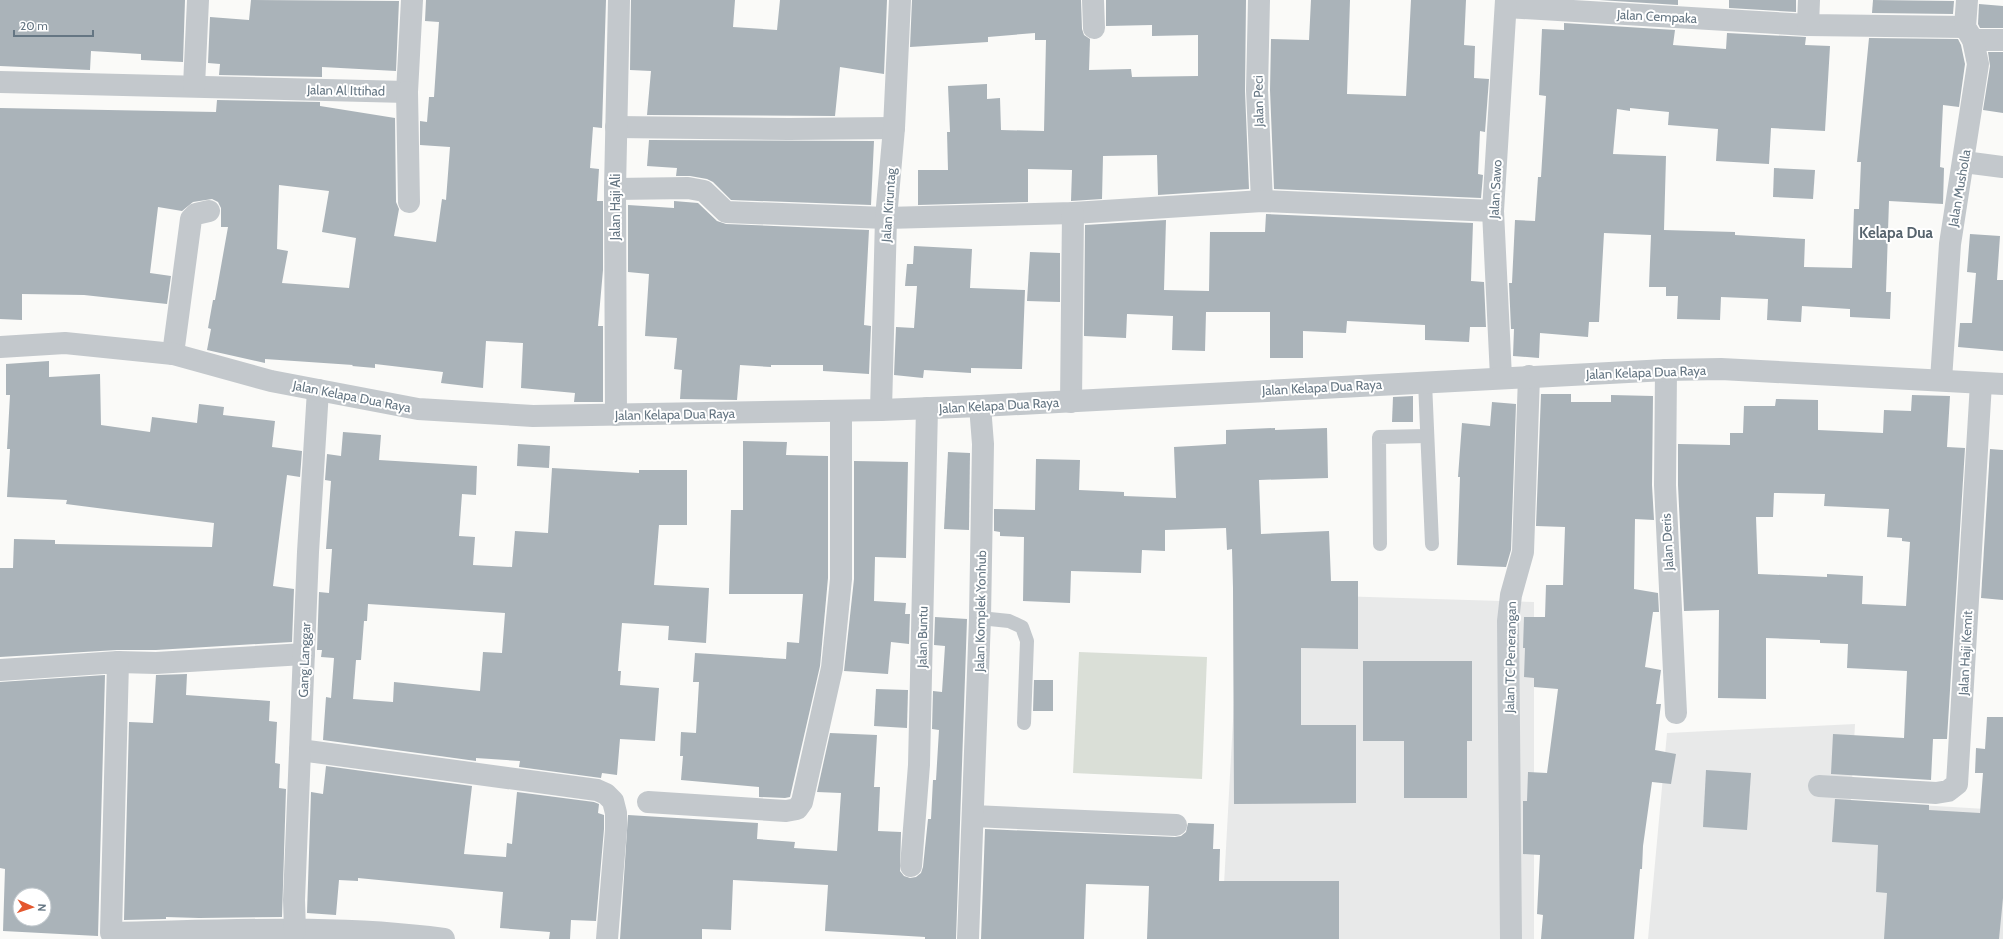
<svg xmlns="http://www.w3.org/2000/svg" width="2003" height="939" font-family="Cabin,sans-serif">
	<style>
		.built { fill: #e8e9e9 }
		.green { fill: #dadfd7 }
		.building { fill: #aab3b9; fill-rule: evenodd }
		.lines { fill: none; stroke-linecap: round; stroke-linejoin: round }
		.service { stroke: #c3c8cc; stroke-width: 14 }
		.minor { stroke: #c3c8cc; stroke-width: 22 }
		.tertiary { stroke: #c3c8cc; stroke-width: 22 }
		.labels { text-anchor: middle; stroke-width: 4; stroke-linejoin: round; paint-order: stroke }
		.street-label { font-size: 13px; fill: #657683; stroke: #fff }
		.quarter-label { font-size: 15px; font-weight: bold; fill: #57646e; stroke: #fff }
	</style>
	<rect width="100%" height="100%" fill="#fafaf8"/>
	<g class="built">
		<path d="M 1240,593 L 1534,602 L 1534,939 L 1221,939 Z"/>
		<path d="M 1855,724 L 1851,801 L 2003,810 L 2003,939 L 1648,939 L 1667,733 Z"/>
	</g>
	<path class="green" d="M 1079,652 L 1207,657 L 1202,779 L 1073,773 Z"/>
	<g class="building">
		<path d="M 0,0 L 185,0 L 183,62 L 141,60 L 141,54 L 91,51 L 90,70 L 0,66 Z"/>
		<path d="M 251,0 L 399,1 L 396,71 L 322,67 L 322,77 L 219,75 L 220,64 L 208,63 L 210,17 L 249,20 Z"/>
		<path d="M 426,0 L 606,0 L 602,128 L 593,127 L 590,168 L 599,169 L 597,201 L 603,201 L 603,270 L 598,326 L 603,326 L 603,402 L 574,402 L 575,393 L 521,388 L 523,343 L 486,341 L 483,388 L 441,383 L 443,372 L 375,364 L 375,368 L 352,366 L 353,365 L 265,359 L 265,363 L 207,350 L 211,329 L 208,328 L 213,300 L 215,300 L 228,227 L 221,227 L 221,208 L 218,202 L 212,199 L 193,202 L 182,211 L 158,207 L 150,273 L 171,276 L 167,304 L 84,295 L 22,294 L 22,320 L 0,319 L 0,108 L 216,112 L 217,100 L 320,102 L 320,106 L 395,118 L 396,202 L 399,209 L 394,236 L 436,242 L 442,199 L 446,200 L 450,147 L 420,145 L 420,121 L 427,122 L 429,97 L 434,97 L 439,22 L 425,21 ZM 279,185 L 329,191 L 322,232 L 356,238 L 349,288 L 282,283 L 288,251 L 277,249 Z"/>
		<path d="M 631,0 L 735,0 L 733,27 L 777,30 L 780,0 L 887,0 L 884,74 L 840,67 L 835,116 L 647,115 L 651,71 L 630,70 Z"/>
		<path d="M 912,0 L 1081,0 L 1082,29 L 1084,35 L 1090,39 L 1089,70 L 1131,69 L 1132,77 L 1198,76 L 1198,35 L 1152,36 L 1152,25 L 1106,26 L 1106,0 L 1246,0 L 1245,91 L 1249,189 L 1158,195 L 1157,155 L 1103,156 L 1102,199 L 1071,201 L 1072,170 L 1028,169 L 1028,202 L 918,205 L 918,170 L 948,170 L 947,132 L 950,132 L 948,86 L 987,84 L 987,99 L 1000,98 L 1001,130 L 1044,131 L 1046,40 L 1035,40 L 1035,33 L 988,37 L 988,42 L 910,47 Z"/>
		<path d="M 1311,0 L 1350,0 L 1347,94 L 1406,96 L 1411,0 L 1466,0 L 1464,45 L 1475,46 L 1474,78 L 1489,79 L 1485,132 L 1480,131 L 1478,174 L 1483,175 L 1481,198 L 1274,189 L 1270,90 L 1271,39 L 1309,40 Z"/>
		<path d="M 1599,0 L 1678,0 L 1678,5 Z"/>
		<path d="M 1729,0 L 1796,0 L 1796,12 L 1729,8 Z"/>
		<path d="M 1873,0 L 1954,1 L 1953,14 L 1872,13 Z"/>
		<path d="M 1979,4 L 2003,6 L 2003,28 L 1980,28 L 1978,24 Z"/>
		<path d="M 1564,23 L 1675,30 L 1673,45 L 1726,49 L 1727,33 L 1806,37 L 1805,45 L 1830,46 L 1825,131 L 1771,128 L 1769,164 L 1716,161 L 1718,129 L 1668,125 L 1669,112 L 1630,108 L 1630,111 L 1617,109 L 1613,154 L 1666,156 L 1664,230 L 1735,232 L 1735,235 L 1805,239 L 1804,267 L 1852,268 L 1854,209 L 1859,209 L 1861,162 L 1857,162 L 1869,38 L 1958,39 L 1961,45 L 1965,64 L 1959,107 L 1943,105 L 1940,167 L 1944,168 L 1943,204 L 1889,201 L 1886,292 L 1891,292 L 1890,319 L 1850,317 L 1850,309 L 1802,306 L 1801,322 L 1767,320 L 1768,299 L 1721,297 L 1720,320 L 1677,319 L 1678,296 L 1666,296 L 1666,287 L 1649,287 L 1651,235 L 1604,233 L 1599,322 L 1589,322 L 1588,337 L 1540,333 L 1539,358 L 1513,356 L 1514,329 L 1511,329 L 1509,283 L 1512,283 L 1515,220 L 1535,221 L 1538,177 L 1541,177 L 1546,96 L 1539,95 L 1542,29 L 1564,30 Z"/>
		<path d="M 1988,52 L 2003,52 L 2003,113 L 1983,110 L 1990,66 Z"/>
		<path d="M 649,140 L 874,141 L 871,205 L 731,200 L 713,182 L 707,179 L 690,176 L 676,176 L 677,168 L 647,166 Z"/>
		<path d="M 1774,168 L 1815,170 L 1813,199 L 1773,197 Z"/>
		<path d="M 674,201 L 698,203 L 717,221 L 726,224 L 869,230 L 864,325 L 871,326 L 869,374 L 823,371 L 823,365 L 771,365 L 771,367 L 740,365 L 737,400 L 680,399 L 682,370 L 674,369 L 677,338 L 645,336 L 649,274 L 628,272 L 628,205 L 674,208 Z"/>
		<path d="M 1266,214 L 1473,223 L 1471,281 L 1484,282 L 1486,327 L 1470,327 L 1469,342 L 1425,340 L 1425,325 L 1347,321 L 1346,333 L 1303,331 L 1303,358 L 1270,358 L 1270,312 L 1206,312 L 1205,351 L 1172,350 L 1173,316 L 1127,314 L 1126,338 L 1084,336 L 1085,225 L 1166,220 L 1164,290 L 1209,291 L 1210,232 L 1265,232 Z"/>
		<path d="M 1970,234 L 2000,236 L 1997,280 L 2003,280 L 2003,351 L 1958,347 L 1960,323 L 1972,323 L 1976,273 L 1967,272 Z"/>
		<path d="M 914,246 L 972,249 L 970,288 L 1025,290 L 1022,369 L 971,368 L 971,373 L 924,370 L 923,378 L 894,375 L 896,327 L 914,328 L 917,286 L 905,286 L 907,264 L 913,264 Z"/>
		<path d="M 1030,252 L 1060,253 L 1060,302 L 1027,301 Z"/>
		<path d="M 49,361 L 49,377 L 100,374 L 101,425 L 150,432 L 152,417 L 197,423 L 199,404 L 224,407 L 223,415 L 275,421 L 272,447 L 302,451 L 300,477 L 287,475 L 273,586 L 294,589 L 292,642 L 156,650 L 117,650 L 0,657 L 0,568 L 13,568 L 14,539 L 55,540 L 55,544 L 212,547 L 214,523 L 66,504 L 67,500 L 7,497 L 10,449 L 7,449 L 10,395 L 6,395 L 6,364 Z"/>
		<path d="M 1541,394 L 1571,394 L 1571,402 L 1611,402 L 1611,395 L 1653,396 L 1652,485 L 1654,520 L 1635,519 L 1634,589 L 1658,593 L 1659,612 L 1653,612 L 1645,667 L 1661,670 L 1656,704 L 1661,704 L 1655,750 L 1676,754 L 1671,784 L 1652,782 L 1643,846 L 1642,869 L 1640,869 L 1634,939 L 1541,939 L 1543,915 L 1537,914 L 1540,855 L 1523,854 L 1523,801 L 1527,801 L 1528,772 L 1547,773 L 1558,689 L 1534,687 L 1534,678 L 1524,677 L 1525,648 L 1523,648 L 1524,617 L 1545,617 L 1546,585 L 1563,585 L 1565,527 L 1536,526 Z"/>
		<path d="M 1912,395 L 1950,396 L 1947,447 L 1965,448 L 1947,739 L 1933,739 L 1931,780 L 1831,774 L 1833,734 L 1904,738 L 1907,671 L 1847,668 L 1848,644 L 1820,643 L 1820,640 L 1766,638 L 1766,699 L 1718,698 L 1719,610 L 1684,611 L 1678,485 L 1678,444 L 1730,445 L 1730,433 L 1743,433 L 1744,406 L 1775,406 L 1776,399 L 1818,400 L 1818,430 L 1883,433 L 1884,410 L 1911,411 ZM 1774,493 L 1825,494 L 1824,506 L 1889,509 L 1887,537 L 1902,538 L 1902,541 L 1910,542 L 1906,606 L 1862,604 L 1863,576 L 1827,574 L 1827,577 L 1758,574 L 1756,517 L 1773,517 Z"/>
		<path d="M 1413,396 L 1413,422 L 1392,422 L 1393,397 Z"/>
		<path d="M 1492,402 L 1516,404 L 1511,550 L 1506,567 L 1457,565 L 1460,477 L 1458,477 L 1462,423 L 1490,426 Z"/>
		<path d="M 1275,428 L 1275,430 L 1327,428 L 1328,478 L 1259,480 L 1261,534 L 1329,531 L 1331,581 L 1358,581 L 1358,649 L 1301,648 L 1301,725 L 1356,725 L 1356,803 L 1234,804 L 1233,588 L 1232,549 L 1227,550 L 1226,528 L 1165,530 L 1165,551 L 1142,550 L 1141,573 L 1071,571 L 1070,603 L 1023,601 L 1024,537 L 1000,536 L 1000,532 L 994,531 L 994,509 L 1035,510 L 1036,459 L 1080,460 L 1079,490 L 1124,492 L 1124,496 L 1176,498 L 1174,447 L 1226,444 L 1226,430 Z"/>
		<path d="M 343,432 L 381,435 L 379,460 L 477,466 L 476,495 L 462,494 L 459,536 L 475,537 L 473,565 L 512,567 L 515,531 L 548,533 L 552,468 L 639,473 L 639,470 L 687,470 L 687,525 L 659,525 L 654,585 L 709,588 L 706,643 L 668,640 L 669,626 L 622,623 L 618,671 L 621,671 L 620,685 L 659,688 L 655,741 L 620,739 L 617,775 L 602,773 L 601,778 L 519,767 L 520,761 L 476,758 L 476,761 L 323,740 L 326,697 L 331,698 L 334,658 L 321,657 L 322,650 L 317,650 L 319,592 L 329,593 L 332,549 L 326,549 L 331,481 L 325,480 L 327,454 L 341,456 ZM 368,604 L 505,613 L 502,653 L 483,652 L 480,691 L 394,682 L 393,702 L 353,699 L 356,660 L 361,660 L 364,621 L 367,621 Z"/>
		<path d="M 743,441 L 787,442 L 786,455 L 828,456 L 828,578 L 820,666 L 790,797 L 785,798 L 759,797 L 759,787 L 681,780 L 683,756 L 680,756 L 681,732 L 696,733 L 699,682 L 693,682 L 695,653 L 786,659 L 787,642 L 799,643 L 803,594 L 729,594 L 731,510 L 743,510 Z"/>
		<path d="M 518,444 L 550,446 L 549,468 L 517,466 Z"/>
		<path d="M 1990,449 L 2003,450 L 2003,600 L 1981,598 Z"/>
		<path d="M 948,452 L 970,453 L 969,530 L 944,529 Z"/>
		<path d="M 854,461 L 908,462 L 906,558 L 875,557 L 874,601 L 906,603 L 905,614 L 910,614 L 909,644 L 891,642 L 888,674 L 844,671 L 854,579 Z"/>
		<path d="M 935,617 L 967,619 L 956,939 L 925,939 L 925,937 L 825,931 L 828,885 L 733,880 L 731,930 L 702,929 L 702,939 L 620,939 L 628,815 L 758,823 L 757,839 L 795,842 L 794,848 L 837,851 L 841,793 L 817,792 L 830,733 L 877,735 L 874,787 L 880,787 L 878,831 L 901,832 L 900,871 L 904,876 L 910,878 L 916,877 L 921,873 L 923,867 L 928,819 L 931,819 L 933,780 L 936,780 L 939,730 L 932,729 L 933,691 L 942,692 L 945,646 L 934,645 Z"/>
		<path d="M 1363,661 L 1472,661 L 1472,741 L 1467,741 L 1467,798 L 1404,798 L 1404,741 L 1363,741 Z"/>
		<path d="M 187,674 L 186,695 L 270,701 L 269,721 L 277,722 L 275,763 L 280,764 L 279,788 L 286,789 L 282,917 L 199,918 L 166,917 L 166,919 L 124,920 L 129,722 L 153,723 L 156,675 Z"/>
		<path d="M 105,675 L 98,936 L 3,931 L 5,869 L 0,868 L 0,682 ZM 20,895 L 44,895 L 44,919 L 20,919 Z"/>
		<path d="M 1034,680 L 1053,680 L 1053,711 L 1033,711 Z"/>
		<path d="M 876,689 L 908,690 L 907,728 L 874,726 Z"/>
		<path d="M 1987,717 L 2003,717 L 2003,898 L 1999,939 L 1884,939 L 1887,893 L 1876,892 L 1878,845 L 1832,842 L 1835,799 L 1929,805 L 1929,810 L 1980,813 L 1983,773 L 1975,773 L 1976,748 L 1985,749 Z"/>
		<path d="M 326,766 L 472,786 L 464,854 L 506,857 L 507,843 L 512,844 L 517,792 L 594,802 L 599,804 L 598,813 L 604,815 L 604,829 L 596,921 L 571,920 L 570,939 L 549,939 L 550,932 L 500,928 L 503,892 L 358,878 L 358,881 L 339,880 L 336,915 L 307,913 L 311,792 L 323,794 Z"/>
		<path d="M 1706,770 L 1751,773 L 1747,830 L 1703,827 Z"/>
		<path d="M 1188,823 L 1214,824 L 1213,849 L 1220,849 L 1219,881 L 1339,881 L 1339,939 L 1147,939 L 1149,886 L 1086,884 L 1084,939 L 981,939 L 985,829 L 1175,837 L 1181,836 L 1186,832 Z"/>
	</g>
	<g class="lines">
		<g class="service">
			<path d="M 1425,382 L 1432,544"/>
			<path d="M 1380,544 L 1379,437 L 1427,436"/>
			<path d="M 980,618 L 1009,621 L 1022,627 L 1027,641 L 1024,723"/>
		</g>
		<g class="minor">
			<path d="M 1093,0 L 1094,28"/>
			<path d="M 1259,0 L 1257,90 L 1262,201"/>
			<path d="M 1506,7 L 1808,25 L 1965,27"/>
			<path d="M 1808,25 L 1809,0"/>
			<path d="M 1973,40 L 2003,40"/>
			<path d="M 0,82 L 407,92 L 412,0"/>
			<path d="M 194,86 L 198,0"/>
			<path d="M 407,92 L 409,202"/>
			<path d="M 616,127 L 789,129 L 894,128"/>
			<path d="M 1964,162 L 2003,167"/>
			<path d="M 615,189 L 688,188 L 704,191 L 726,212 L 886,218 L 1073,213 L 1262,201 L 1493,211"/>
			<path d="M 173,354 L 191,219 L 196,214 L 209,211"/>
			<path d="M 1666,370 L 1665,485 L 1676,713"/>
			<path d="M 1501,377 L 1493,211 L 1506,0"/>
			<path d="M 1941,380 L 1950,244 L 1978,64 L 1973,40 L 1965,27 L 1967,0"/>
			<path d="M 1071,402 L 1073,213"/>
			<path d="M 881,410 L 886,218 L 894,128 L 900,0"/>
			<path d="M 616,415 L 615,189 L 619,0"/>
			<path d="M 118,662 L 156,663 L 304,654"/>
			<path d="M 0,670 L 118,662 L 111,933 C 221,931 335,924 444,939"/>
			<path d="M 300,750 L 597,790 L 606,794 L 613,801 L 616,813 L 616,830 L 607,939"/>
			<path d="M 1819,786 L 1936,793 L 1948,791 L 1957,784 L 1981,383"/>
			<path d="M 648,802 L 786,811 L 797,809 L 802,802 L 832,668 L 841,579 L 841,411"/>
			<path d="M 973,816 L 1176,825"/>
			<path d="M 911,866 L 919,765 L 927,408"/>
			<path d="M 295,931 L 294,900 L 308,552 L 318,390"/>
			<path d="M 968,939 L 980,618 L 983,444 L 980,406"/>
			<path d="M 1511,939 L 1508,621 L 1511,595 L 1523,552 L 1529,376"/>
		</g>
		<path class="tertiary" d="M 0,347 L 65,343 L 173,354 L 271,381 L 418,409 L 533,416 L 881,410 L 980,406 L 1666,370 L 1721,369 L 2003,384"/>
	</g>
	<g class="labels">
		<g class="street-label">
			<text transform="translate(1657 16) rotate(3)" y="5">Jalan Cempaka</text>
			<text transform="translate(346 90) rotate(1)" y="5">Jalan Al Ittihad</text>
			<text transform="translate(1258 101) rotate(-91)" y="5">Jalan Peci</text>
			<text transform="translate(1959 188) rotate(-80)" y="5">Jalan Musholla</text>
			<text transform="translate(1495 189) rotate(-87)" y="5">Jalan Sawo</text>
			<text transform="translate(888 205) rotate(-86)" y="5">Jalan Kiruntag</text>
			<text transform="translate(615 207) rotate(-90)" y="5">Jalan Haji Ali</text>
			<text transform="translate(1646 372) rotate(-2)" y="5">Jalan Kelapa Dua Raya</text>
			<text transform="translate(1322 387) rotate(-3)" y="5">Jalan Kelapa Dua Raya</text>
			<text transform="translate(352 396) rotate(11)" y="5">Jalan Kelapa Dua Raya</text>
			<text transform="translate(999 405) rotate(-3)" y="5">Jalan Kelapa Dua Raya</text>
			<text transform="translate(675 414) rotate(-1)" y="5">Jalan Kelapa Dua Raya</text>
			<text transform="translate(1667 542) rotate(-93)" y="5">Jalan Deris</text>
			<text transform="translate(980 611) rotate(-89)" y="5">Jalan Komplek Yonhub</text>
			<text transform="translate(922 637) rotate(-89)" y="5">Jalan Buntu</text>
			<text transform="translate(1965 653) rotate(-87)" y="5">Jalan Haji Kemit</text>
			<text transform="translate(1510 657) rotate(-89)" y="5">Jalan TC Penerangan</text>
			<text transform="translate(304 660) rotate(-88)" y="5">Gang Langgar</text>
		</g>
		<g class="quarter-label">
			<text x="1896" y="238">Kelapa Dua</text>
		</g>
	</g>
	<g transform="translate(32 907) rotate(93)"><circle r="19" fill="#ffffff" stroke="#c1c8cd"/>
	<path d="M0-3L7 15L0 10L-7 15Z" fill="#e4572e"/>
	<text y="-6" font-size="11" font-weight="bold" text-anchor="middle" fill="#657683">N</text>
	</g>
	<path d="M14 30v6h79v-6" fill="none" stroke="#657683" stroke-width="2"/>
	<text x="20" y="30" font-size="12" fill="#657683" stroke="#ffffff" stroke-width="3" paint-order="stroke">20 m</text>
</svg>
